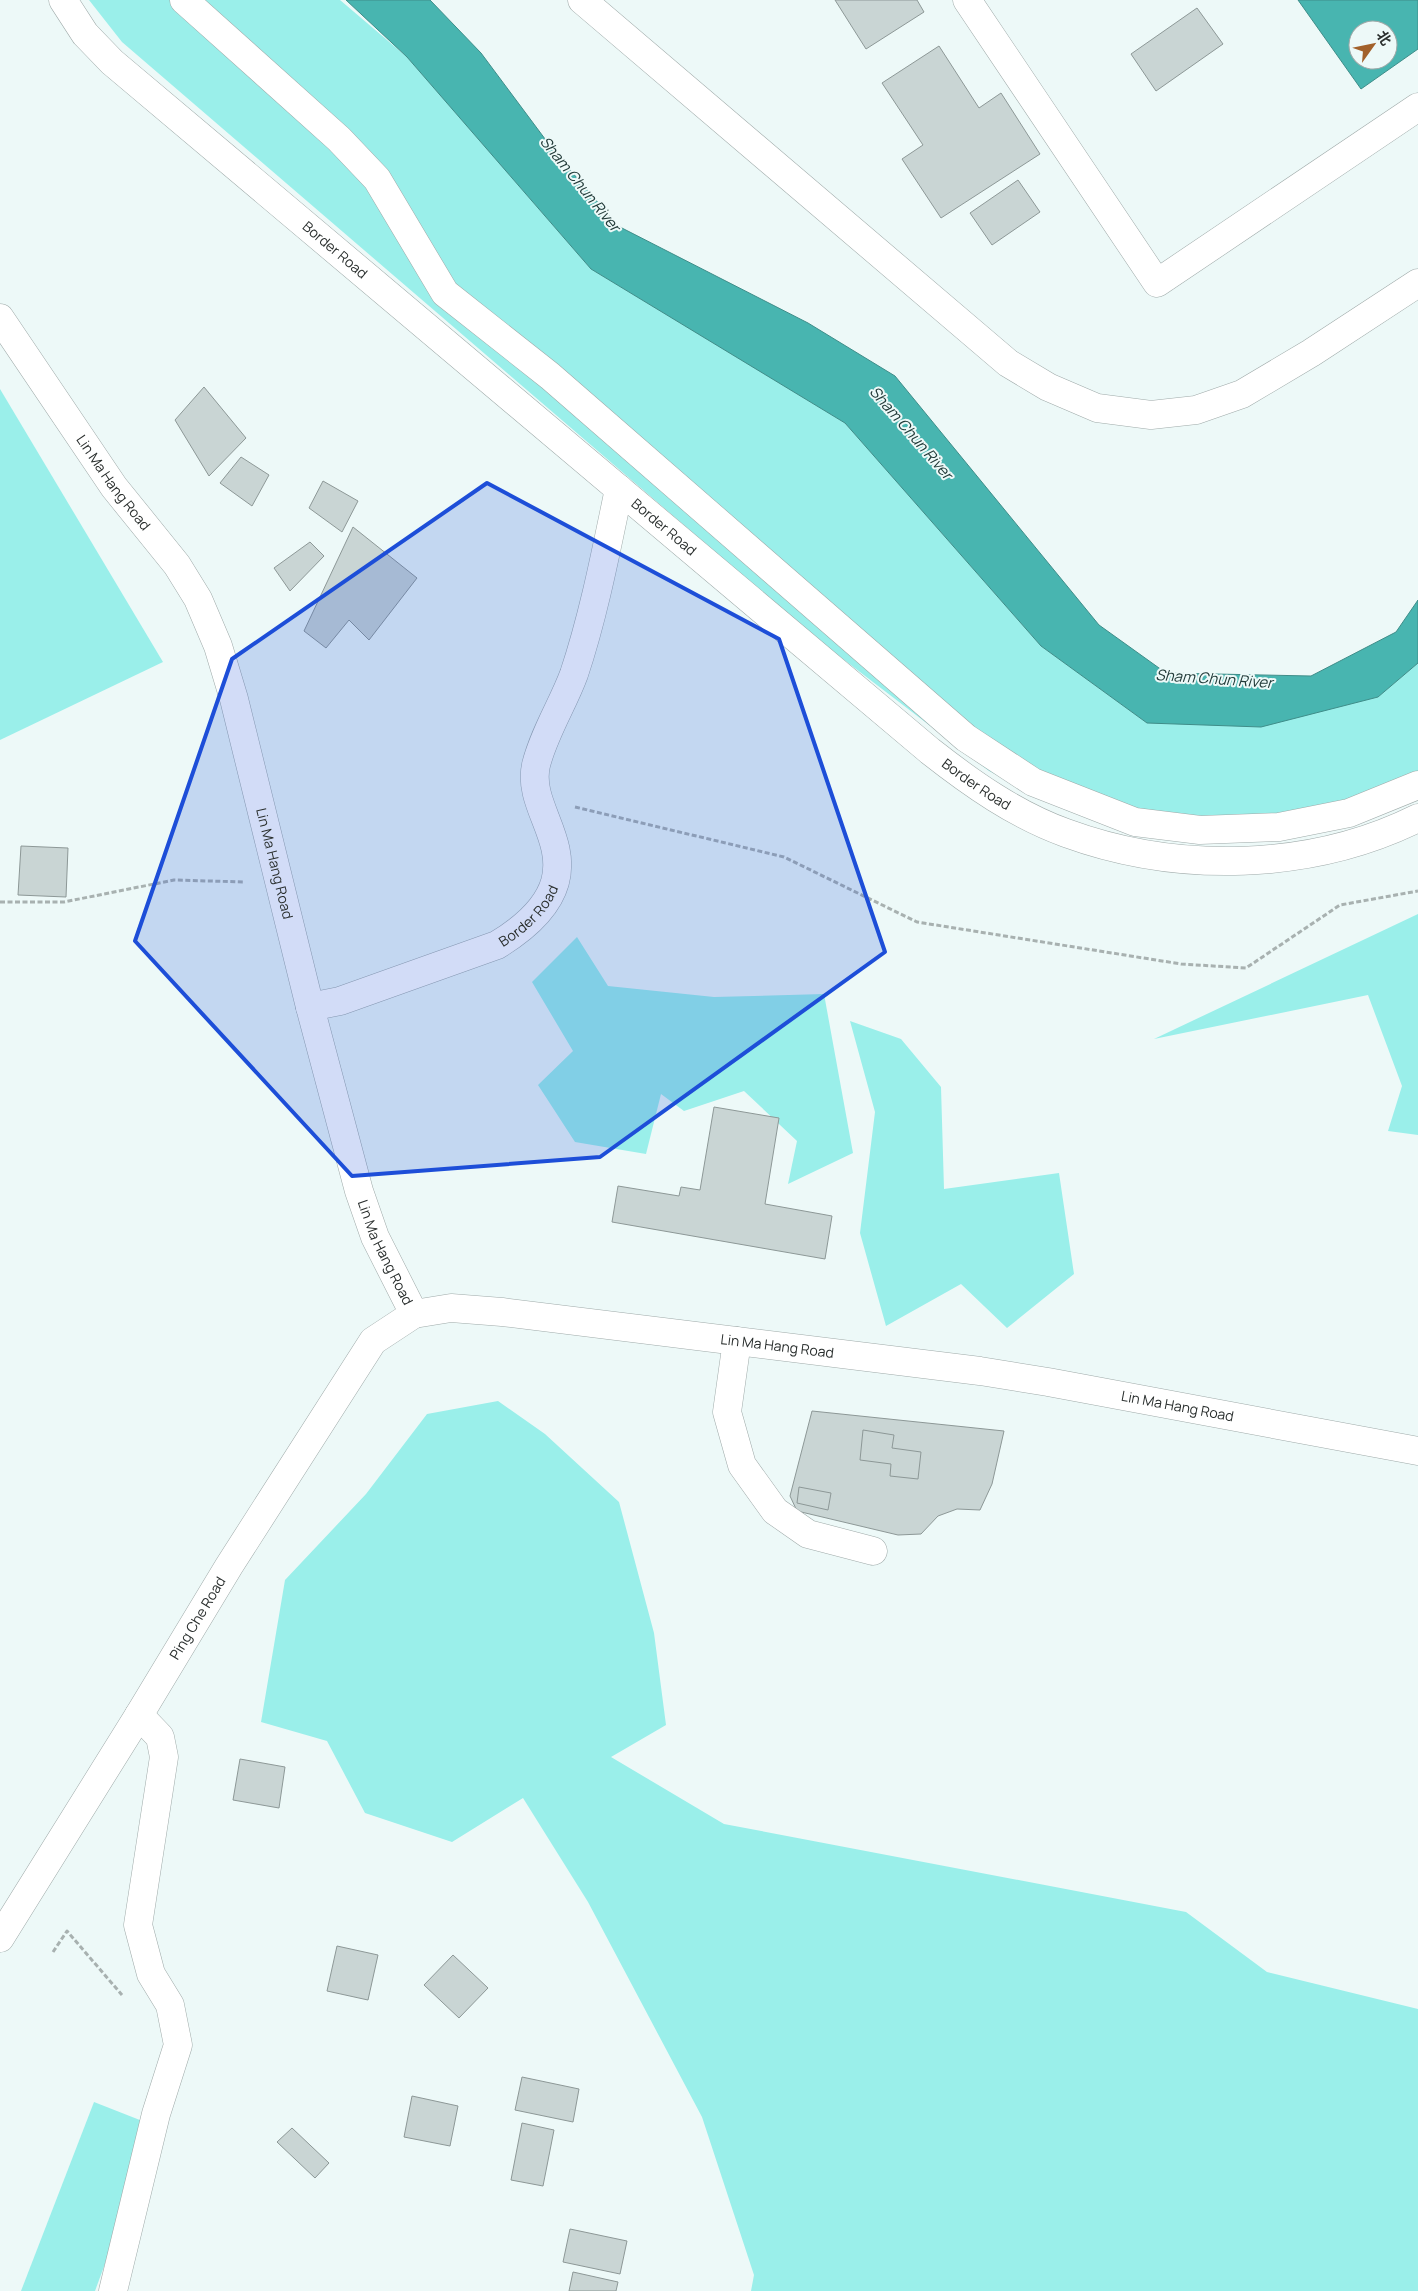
<svg xmlns="http://www.w3.org/2000/svg" width="1418" height="2291" font-family="Manrope,'Noto Sans SC',sans-serif">
	<style>
		.green { fill: #9aefea }
		.water { fill: #48b5b0; stroke: #3f8d89; fill-rule: evenodd }
		.building { fill: #c9d5d4; stroke: #8d9897 }
		.lines { fill: none; stroke-linecap: round; stroke-linejoin: round }
		.minor-casing { stroke: #9faaa9; stroke-width: 29 }
		.path { stroke: #a8b1b0; stroke-width: 3; stroke-dasharray: 5 2.5; stroke-linecap: butt }
		.minor { stroke: #fff; stroke-width: 28 }
		.marked { fill: #1d4ed8; fill-opacity: 0.2; stroke: #1d4ed8; stroke-width: 4; stroke-linejoin: round }
		.labels { text-anchor: middle; stroke-width: 4; stroke-linejoin: round; paint-order: stroke }
		.street-label { font-size: 14px; fill: #2a2f2e; stroke: #edf9f8 }
		.water-label { font-size: 15px; font-style: italic; fill: #213a38; stroke: #edf9f8 }
	</style>
	<rect width="100%" height="100%" fill="#edf9f8"/>
	<g class="green">
		<path d="M 89,0 L 340,0 L 407,57 L 591,269 L 845,423 L 1041,646 L 1147,723 L 1378,697 L 1418,663 L 1418,798 L 1144,832 L 1068,811 L 989,771 L 813,636 L 122,42 Z"/>
		<path d="M 0,389 L 163,662 L 0,740 Z"/>
		<path d="M 1418,914 L 1418,1135 L 1388,1131 L 1402,1086 L 1368,995 L 1154,1039 Z"/>
		<path d="M 577,937 L 608,986 L 714,997 L 824,994 L 853,1153 L 788,1184 L 797,1141 L 744,1091 L 684,1111 L 661,1094 L 646,1154 L 575,1142 L 538,1085 L 573,1051 L 532,982 Z"/>
		<path d="M 850,1021 L 901,1039 L 941,1087 L 944,1189 L 1059,1173 L 1074,1274 L 1007,1328 L 961,1284 L 886,1326 L 860,1233 L 875,1112 Z"/>
		<path d="M 498,1401 L 545,1434 L 619,1502 L 654,1633 L 666,1725 L 611,1757 L 724,1824 L 1186,1912 L 1267,1972 L 1418,2009 L 1418,2291 L 751,2291 L 754,2275 L 702,2117 L 588,1902 L 523,1798 L 452,1842 L 365,1813 L 327,1741 L 261,1722 L 285,1580 L 366,1494 L 427,1414 Z"/>
		<path d="M 94,2102 L 150,2124 L 121,2220 L 95,2291 L 21,2291 Z"/>
	</g>
	<g class="water">
		<path d="M 346,0 L 430,0 L 481,53 L 554,151 L 618,226 L 808,323 L 895,376 L 1099,625 L 1166,673 L 1311,676 L 1396,632 L 1418,600 L 1418,663 L 1378,697 L 1261,727 L 1147,723 L 1041,646 L 845,423 L 591,269 L 407,57 Z"/>
		<path d="M 1298,0 L 1418,0 L 1418,49 L 1361,89 ZM 1358,30 L 1388,30 L 1388,60 L 1358,60 Z"/>
	</g>
	<g class="building">
		<path d="M 835,0 L 917,0 L 924,12 L 866,49 Z"/>
		<path d="M 1197,8 L 1223,44 L 1156,91 L 1131,54 Z"/>
		<path d="M 939,46 L 979,108 L 1001,93 L 1040,154 L 941,218 L 902,159 L 923,145 L 882,83 Z"/>
		<path d="M 1018,180 L 1040,212 L 992,245 L 970,213 Z"/>
		<path d="M 204,387 L 246,438 L 209,476 L 175,420 Z"/>
		<path d="M 241,457 L 269,475 L 252,506 L 220,483 Z"/>
		<path d="M 323,481 L 358,501 L 342,532 L 309,508 Z"/>
		<path d="M 353,527 L 417,578 L 369,640 L 349,620 L 326,648 L 304,631 Z"/>
		<path d="M 310,542 L 324,556 L 290,591 L 274,568 Z"/>
		<path d="M 21,846 L 68,848 L 66,897 L 18,895 Z"/>
		<path d="M 714,1107 L 779,1118 L 765,1204 L 832,1216 L 825,1259 L 612,1222 L 618,1186 L 679,1196 L 681,1187 L 700,1190 Z"/>
		<path d="M 812,1411 L 1004,1431 L 992,1484 L 980,1510 L 957,1509 L 938,1516 L 921,1534 L 898,1535 L 797,1511 L 790,1496 Z"/>
		<path d="M 863,1430 L 894,1435 L 892,1448 L 921,1452 L 918,1479 L 890,1476 L 891,1464 L 860,1460 Z"/>
		<path d="M 799,1487 L 831,1493 L 828,1510 L 797,1503 Z"/>
		<path d="M 240,1759 L 285,1767 L 279,1808 L 233,1800 Z"/>
		<path d="M 337,1946 L 378,1955 L 368,2000 L 327,1991 Z"/>
		<path d="M 453,1955 L 488,1988 L 459,2018 L 424,1985 Z"/>
		<path d="M 522,2077 L 579,2089 L 573,2122 L 515,2110 Z"/>
		<path d="M 412,2096 L 458,2106 L 450,2146 L 404,2137 Z"/>
		<path d="M 522,2123 L 554,2130 L 543,2186 L 511,2180 Z"/>
		<path d="M 292,2128 L 329,2163 L 315,2178 L 277,2142 Z"/>
		<path d="M 570,2229 L 627,2241 L 620,2274 L 563,2262 Z"/>
		<path d="M 573,2272 L 618,2282 L 616,2291 L 569,2291 Z"/>
	</g>
	<g class="lines">
		<g class="minor-casing">
			<g id="minor">
				<path id="s1" d="M 63,0 L 85,34 L 112,62 L 930,751 C 972,784 1016,815 1066,833 C 1178,874 1311,871 1418,818"/>
				<path d="M 184,0 L 339,139 L 377,179 L 445,293 L 550,376 L 966,738 L 1033,782 L 1135,822 L 1200,830 L 1279,827 L 1349,813 L 1418,785"/>
				<path d="M 582,0 L 1008,363 L 1048,387 L 1097,408 L 1151,415 L 1196,410 L 1242,394 L 1311,353 L 1418,283"/>
				<path d="M 967,0 L 1157,283 L 1418,107"/>
				<path id="s2" d="M 0,318 L 114,487 L 177,565 L 198,599 L 218,646 L 234,699 L 310,1007 L 359,1191 L 375,1237 L 414,1314"/>
				<path id="s3" d="M 310,1007 L 340,1001 L 497,945 C 520,931 547,910 555,882 C 567,838 527,804 536,765 C 544,733 563,704 574,674 C 594,614 606,551 619,489"/>
				<path d="M 737,1341 L 727,1412 L 742,1465 L 775,1511 L 808,1534 L 873,1551"/>
				<path id="s4" d="M 0,1938 L 139,1715 L 229,1566 L 373,1341 L 414,1314 L 451,1308 L 502,1312 L 980,1371 L 1048,1382 L 1418,1451"/>
				<path d="M 113,2291 L 156,2114 L 178,2045 L 170,2005 L 151,1974 L 138,1925 L 164,1757 L 160,1737 L 139,1715"/>
			</g>
		</g>
		<g class="path">
			<path d="M 575,807 L 784,857 L 917,922 L 1181,964 L 1246,968 L 1340,905 L 1418,891"/>
			<path d="M 0,902 L 64,902 L 174,880 L 245,882"/>
			<path d="M 53,1952 L 67,1931 L 122,1995"/>
		</g>
		<use href="#minor" class="minor"/>
	</g>
	<path class="marked" d="M 487,483 L 779,639 L 885,952 L 600,1157 L 352,1176 L 135,941 L 232,659 Z"/>
	<g class="labels">
		<g class="street-label">
			<text dy="5" stroke="none"><textPath href="#s1" startOffset="371">Border Road</textPath></text>
			<text dy="5" stroke="none"><textPath href="#s2" startOffset="200">Lin Ma Hang Road</textPath></text>
			<text dy="5" stroke="none"><textPath href="#s1" startOffset="801">Border Road</textPath></text>
			<text dy="5" stroke="none"><textPath href="#s1" startOffset="1206">Border Road</textPath></text>
			<text dy="5" stroke="none"><textPath href="#s2" startOffset="620">Lin Ma Hang Road</textPath></text>
			<text dy="5" stroke="none"><textPath href="#s3" startOffset="241">Border Road</textPath></text>
			<text dy="5" stroke="none"><textPath href="#s2" startOffset="1025">Lin Ma Hang Road</textPath></text>
			<text dy="5" stroke="none"><textPath href="#s4" startOffset="1119">Lin Ma Hang Road</textPath></text>
			<text dy="5" stroke="none"><textPath href="#s4" startOffset="1524">Lin Ma Hang Road</textPath></text>
			<text dy="5" stroke="none"><textPath href="#s4" startOffset="376">Ping Che Road</textPath></text>
		</g>
		<g class="water-label">
			<text transform="translate(580 184) rotate(51)" y="5">Sham Chun River</text>
			<text transform="translate(911 433) rotate(49)" y="5">Sham Chun River</text>
			<text transform="translate(1214 679) rotate(4)" y="5">Sham Chun River</text>
		</g>
	</g>
	<g transform="translate(1373 45) rotate(57)"><circle r="24" fill="#edf9f8" stroke="#9fa8a7"/>
	<path d="M0-4L9 19L0 12L-9 19Z" fill="#a2612b"/>
	<text y="-8" font-size="14" font-weight="bold" text-anchor="middle" fill="#2a2f2e">北</text>
	</g>
</svg>
